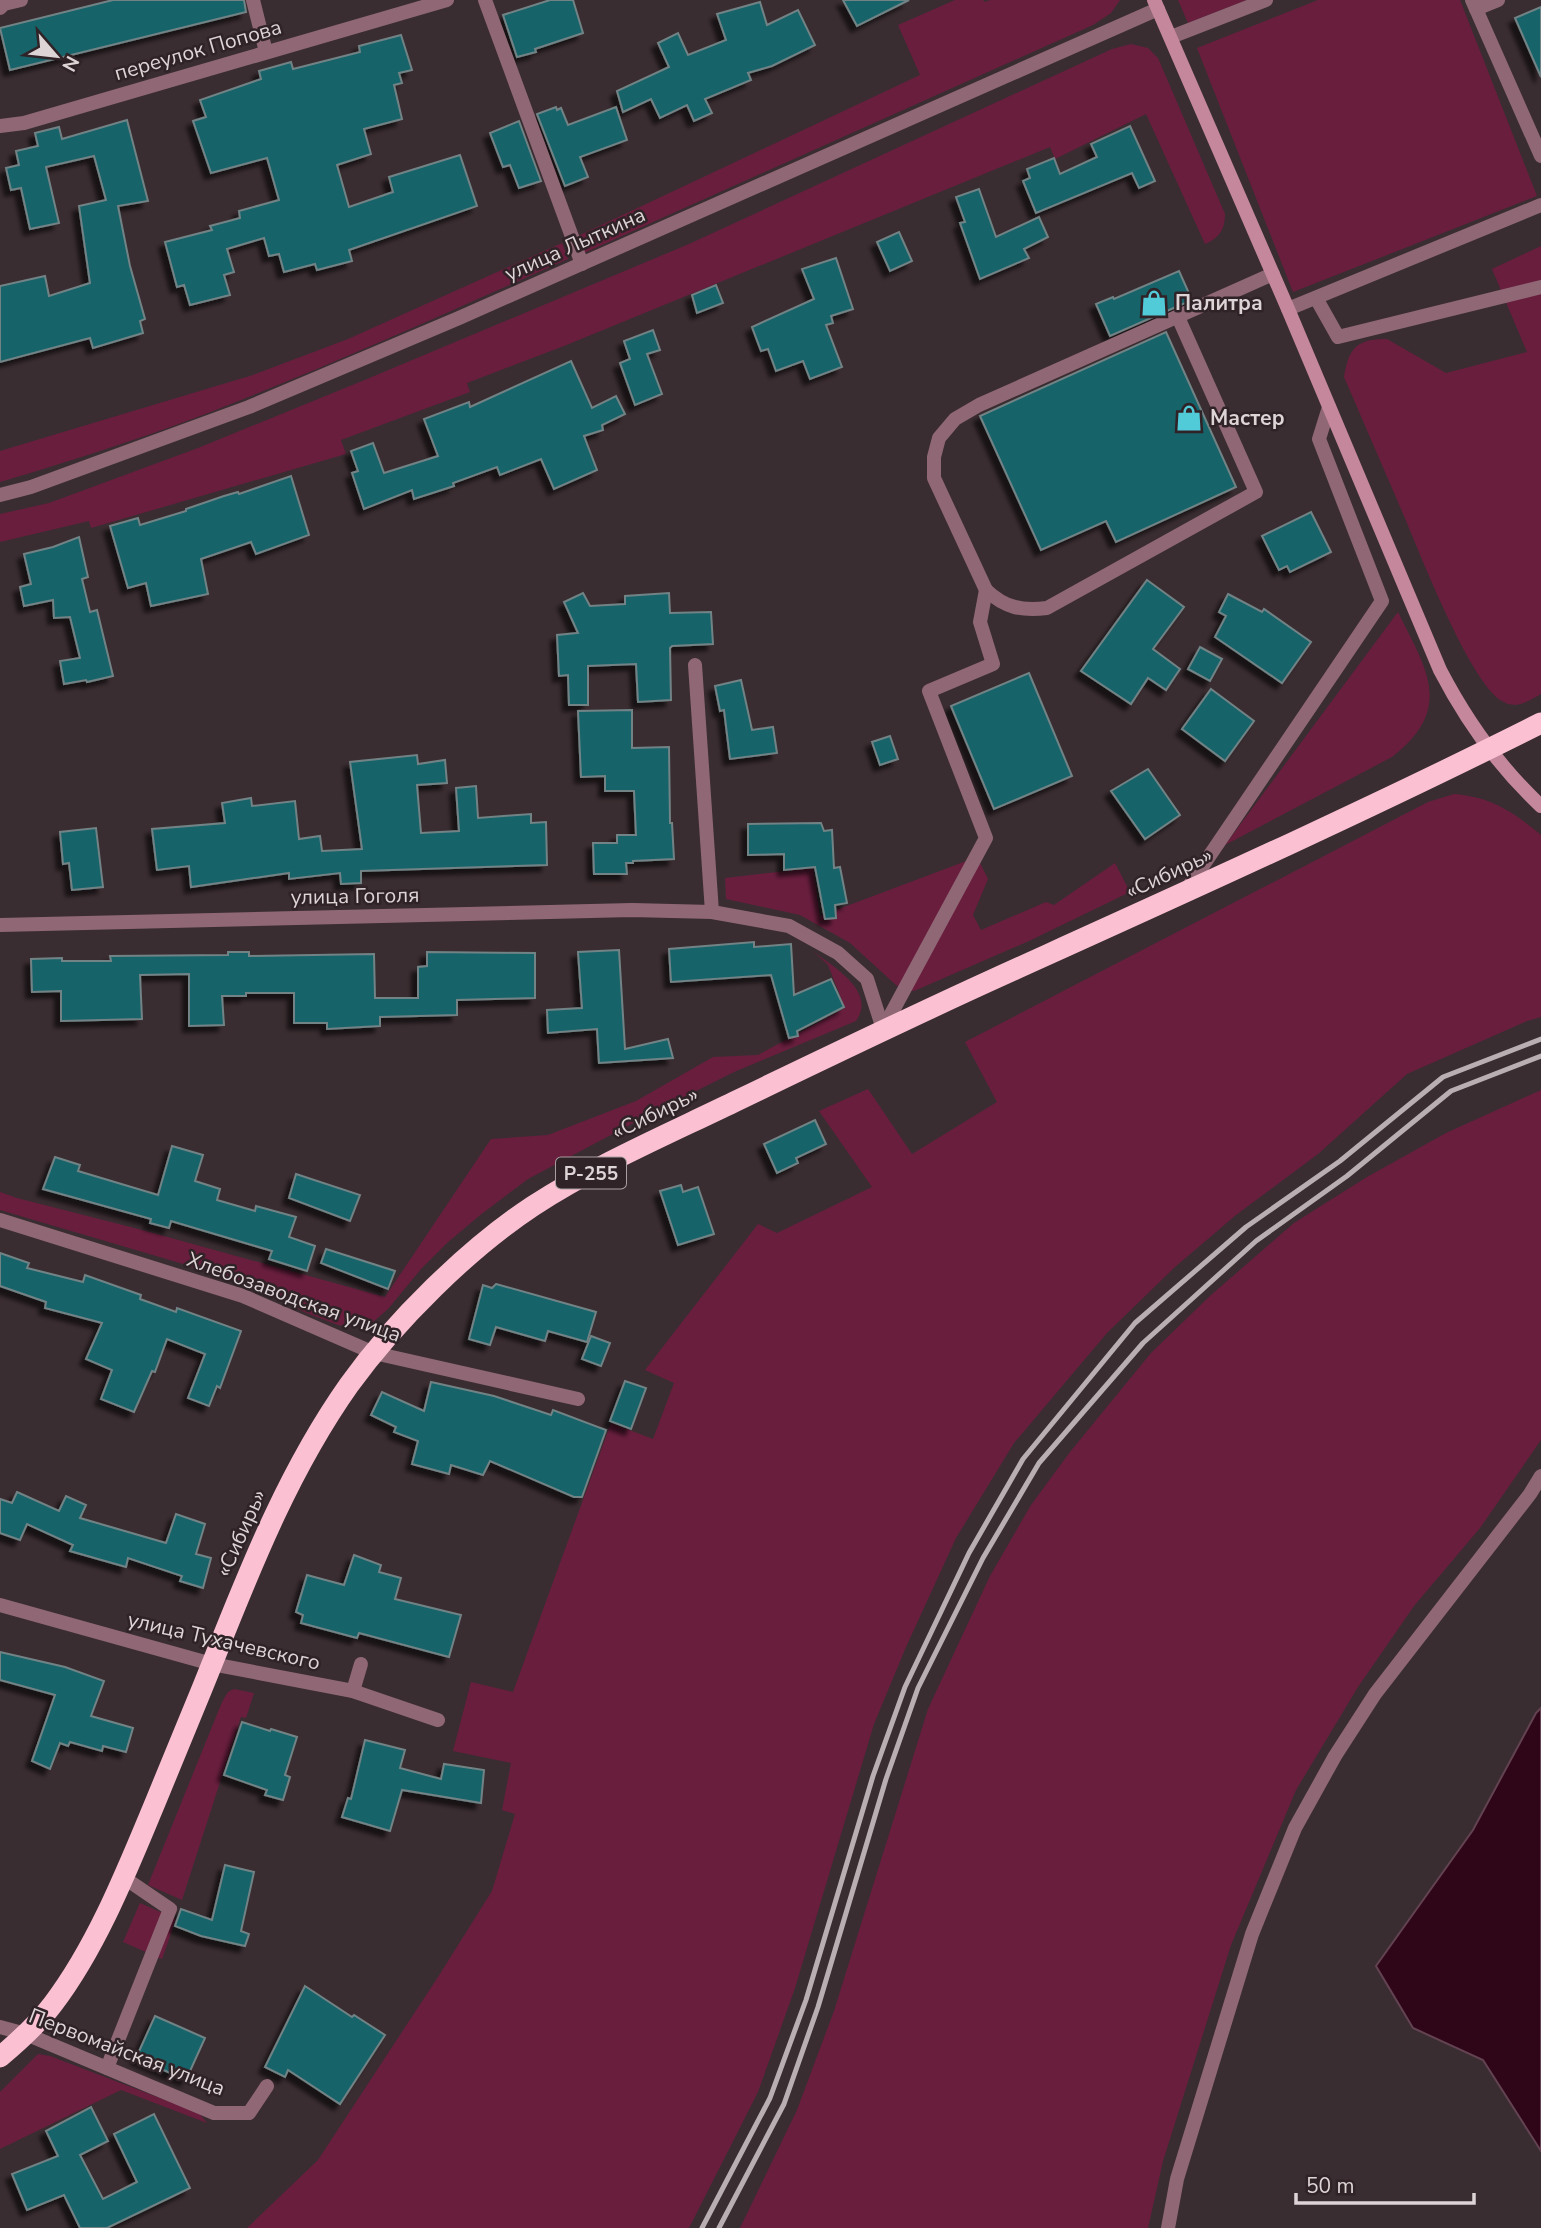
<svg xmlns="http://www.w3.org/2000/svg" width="1541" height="2228" font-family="'Nunito Sans',sans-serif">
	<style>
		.green { fill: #691e3e }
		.water { fill: #2f0518; stroke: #634351; stroke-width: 2 }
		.building { fill: #17636b; stroke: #718385; stroke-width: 2; filter: url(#shadow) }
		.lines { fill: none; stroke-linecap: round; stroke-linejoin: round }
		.lane { stroke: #906875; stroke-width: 14 }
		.street { stroke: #906875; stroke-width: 14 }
		.secondary { stroke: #c5879b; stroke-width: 14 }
		.highway { stroke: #fbc1d3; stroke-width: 21 }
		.rail { stroke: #b9afb2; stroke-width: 5 }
		.labels { text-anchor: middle; stroke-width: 5; stroke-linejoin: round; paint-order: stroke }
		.shield { fill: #302327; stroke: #a99fa2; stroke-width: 2 }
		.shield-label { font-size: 19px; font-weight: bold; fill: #ddd4d6 }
		.street-label { font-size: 21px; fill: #ddd4d6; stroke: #302327 }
		.poi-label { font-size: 21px; font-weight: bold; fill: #ddd4d6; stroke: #302327; text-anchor: start }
	</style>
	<defs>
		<filter id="shadow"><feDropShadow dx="-6" dy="6" stdDeviation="2" flood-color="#0009"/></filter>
	</defs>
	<rect width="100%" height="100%" fill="#3a2d31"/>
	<g class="green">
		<path d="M 955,0 L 983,0 L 985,2 L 990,0 L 1120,0 L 1111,13 L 1093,25 L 584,253 L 578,236 L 920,75 L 898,25 Z"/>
		<path d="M 1178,0 L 1247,0 L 1188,23 Z"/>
		<path d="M 1318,0 L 1460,0 L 1537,196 L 1293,292 L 1197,48 Z"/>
		<path d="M 1131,44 L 1148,48 L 1158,58 L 1225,214 C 1225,230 1219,238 1205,244 L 1146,114 L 1055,159 L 1050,147 L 564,346 L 467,383 L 470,392 L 341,440 L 346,454 L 91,528 L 89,521 L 0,542 L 0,514 L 49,503 L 198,448 L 367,379 L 689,244 L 1112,49 Z"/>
		<path d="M 562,243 L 568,259 C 460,307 352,356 241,400 C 162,432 81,458 0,482 L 0,451 L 253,375 L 348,339 Z"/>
		<path d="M 1541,246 L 1541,694 C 1528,701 1516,710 1502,701 C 1469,682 1418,548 1401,509 C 1382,465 1363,421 1344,377 C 1349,348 1356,339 1387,339 L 1446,373 L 1527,352 L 1492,269 Z"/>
		<path d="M 1398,612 C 1426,669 1455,708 1392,757 L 1225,845 Z"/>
		<path d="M 1454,794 C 1491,797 1512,811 1541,835 L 1541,1017 L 1527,1021 L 1407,1074 L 1318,1154 L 1236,1215 L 1175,1267 L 1107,1333 L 1014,1443 L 956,1538 L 906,1647 L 874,1724 L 795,1988 L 758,2092 L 689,2228 L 247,2228 L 318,2160 L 438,1977 L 492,1891 L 515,1814 L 502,1810 L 511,1763 L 453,1751 L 471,1682 L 513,1692 L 611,1423 L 653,1439 L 674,1383 L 645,1370 L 758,1224 L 777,1233 L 872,1187 L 819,1111 L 868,1089 L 912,1154 L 997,1102 L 965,1042 L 1428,802 Z"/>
		<path d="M 977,857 L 988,879 L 973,915 L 981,930 L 1046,902 L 1054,905 L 1115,863 L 1130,892 L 1029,941 L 914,991 L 905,990 L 896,985 L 850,943 L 800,915 L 726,899 L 725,878 L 813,868 L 820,916 Z"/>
		<path d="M 813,951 C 833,967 877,991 856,1021 L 734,1072 L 656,1111 L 528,1179 L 479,1216 L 447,1243 L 421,1269 L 388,1309 L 373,1322 L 355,1327 L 338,1325 L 304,1312 L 258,1286 L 0,1210 L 0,1192 L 17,1198 L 146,1231 L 385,1297 L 491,1139 L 548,1135 L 636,1101 L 713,1057 L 758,1055 L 845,1008 L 828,965 Z"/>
		<path d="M 1541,1090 L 1541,1440 L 1480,1528 L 1414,1606 L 1358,1687 L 1296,1790 L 1231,1945 L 1163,2161 L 1148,2228 L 740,2228 L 797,2110 L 834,2011 L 928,1709 L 990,1576 L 1031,1505 L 1070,1452 L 1151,1353 L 1211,1295 L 1294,1223 L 1367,1177 L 1446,1133 Z"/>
		<path d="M 234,1689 L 254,1693 L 246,1718 L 241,1717 L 182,1900 L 148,1885 L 222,1702 L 228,1692 Z"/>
		<path d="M 140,1903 L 176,1919 L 162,1959 L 123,1942 Z"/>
		<path d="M 38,2054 L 50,2056 L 199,2113 L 207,2123 L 121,2090 L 0,2149 L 0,2092 Z"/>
	</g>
	<path class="water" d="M 1541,1708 L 1541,2151 L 1483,2060 L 1413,2028 L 1376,1966 L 1473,1830 L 1536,1713 Z"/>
	<g class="building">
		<path d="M 113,0 L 244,0 L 246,12 L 10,70 L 0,28 Z"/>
		<path d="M 550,0 L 573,0 L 583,33 L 535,49 L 536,52 L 517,57 L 503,15 Z"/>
		<path d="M 843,0 L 909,0 L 857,26 Z"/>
		<path d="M 760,2 L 767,25 L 798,10 L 815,45 L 772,66 L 748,73 L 751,80 L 705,99 L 712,113 L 694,121 L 687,105 L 660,118 L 651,99 L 623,112 L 617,91 L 669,67 L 658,43 L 678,33 L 688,55 L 726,40 L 717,14 Z"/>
		<path d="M 1541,7 L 1541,77 L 1515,18 Z"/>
		<path d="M 401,35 L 412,70 L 399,73 L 402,83 L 394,85 L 402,119 L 364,129 L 371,154 L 337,165 L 349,207 L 393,192 L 389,177 L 460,155 L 477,206 L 349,250 L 352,261 L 317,270 L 315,264 L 284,272 L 279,254 L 269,256 L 264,238 L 227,249 L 234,272 L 224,275 L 230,295 L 190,305 L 184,285 L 177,287 L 165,242 L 212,230 L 210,226 L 240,218 L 239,211 L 279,200 L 267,158 L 211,173 L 193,121 L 206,117 L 200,100 L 261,79 L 259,71 L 291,62 L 293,69 L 360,52 L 359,46 Z"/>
		<path d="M 556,107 L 557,110 L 561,108 L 568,125 L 616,107 L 627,140 L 580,157 L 588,177 L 565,186 L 537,114 Z"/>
		<path d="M 127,120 L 148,201 L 118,206 L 130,266 L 145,319 L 140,321 L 143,333 L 93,348 L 90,338 L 0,362 L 0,286 L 45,276 L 49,296 L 90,283 L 79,206 L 106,200 L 94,156 L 46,167 L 59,223 L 30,229 L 21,188 L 11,190 L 6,168 L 19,165 L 16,151 L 38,146 L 35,133 L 59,127 L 62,139 Z"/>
		<path d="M 519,121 L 541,181 L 519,188 L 510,165 L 503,167 L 490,133 Z"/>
		<path d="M 1130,126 L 1155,181 L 1139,188 L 1132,173 L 1036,213 L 1023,181 L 1030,178 L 1027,169 L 1054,158 L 1060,174 L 1097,157 L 1091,144 Z"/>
		<path d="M 979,189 L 996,237 L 1039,217 L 1048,237 L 1024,249 L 1029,258 L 980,279 L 960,223 L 965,222 L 956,197 Z"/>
		<path d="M 899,232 L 912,261 L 890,271 L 877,242 Z"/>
		<path d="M 836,258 L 853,309 L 831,316 L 833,323 L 826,325 L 842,367 L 810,379 L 803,361 L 776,371 L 768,349 L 761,351 L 752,327 L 814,299 L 802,269 Z"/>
		<path d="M 1179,271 L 1192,300 L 1110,336 L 1096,304 L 1113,297 L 1114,299 Z"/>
		<path d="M 716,285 L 723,303 L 697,313 L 692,295 Z"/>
		<path d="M 653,330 L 660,350 L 647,354 L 662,394 L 635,405 L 620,363 L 630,359 L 624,341 Z"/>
		<path d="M 1166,332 L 1236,487 L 1116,542 L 1106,521 L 1041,550 L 980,416 Z"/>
		<path d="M 571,361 L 592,408 L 616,396 L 625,414 L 602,425 L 603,430 L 584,436 L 597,470 L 554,489 L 541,459 L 500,475 L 497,467 L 453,483 L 454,486 L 414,499 L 412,490 L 364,509 L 352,473 L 358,471 L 351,451 L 373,443 L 384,473 L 438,456 L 424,419 L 469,402 L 470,407 Z"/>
		<path d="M 291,476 L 309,535 L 256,554 L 251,542 L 201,559 L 208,594 L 151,606 L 146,583 L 128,588 L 110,526 L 138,518 L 140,525 L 186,511 L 186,509 L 224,496 L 238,492 L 239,494 Z"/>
		<path d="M 1311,512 L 1331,552 L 1290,572 L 1287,566 L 1279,570 L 1262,536 Z"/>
		<path d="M 79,537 L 88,577 L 82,579 L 90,612 L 97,610 L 113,676 L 87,682 L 86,680 L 64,684 L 60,661 L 80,658 L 70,617 L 54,618 L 53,600 L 24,606 L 20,587 L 31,584 L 24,554 L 53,547 Z"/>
		<path d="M 1147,580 L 1184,607 L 1153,649 L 1180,669 L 1166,690 L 1148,678 L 1131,704 L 1081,671 Z"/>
		<path d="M 583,593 L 590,606 L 625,604 L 625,596 L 669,593 L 670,613 L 711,612 L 713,644 L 672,646 L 670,648 L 671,700 L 638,702 L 636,664 L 588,666 L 588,705 L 569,705 L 568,675 L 559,676 L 557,635 L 578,633 L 564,602 Z"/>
		<path d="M 1228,594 L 1262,612 L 1264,609 L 1311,642 L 1282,683 L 1215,637 L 1226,616 L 1219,612 Z"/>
		<path d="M 1200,647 L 1222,659 L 1210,681 L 1188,669 Z"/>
		<path d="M 1029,673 L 1072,776 L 994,809 L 951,706 Z"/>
		<path d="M 741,680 L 752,730 L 773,727 L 777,753 L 730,759 L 724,710 L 720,711 L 715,686 Z"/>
		<path d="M 1211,689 L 1254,721 L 1225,761 L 1182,729 Z"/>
		<path d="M 632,710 L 632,748 L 669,747 L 670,823 L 672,823 L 674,859 L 633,861 L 633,863 L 626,863 L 627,874 L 594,874 L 593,843 L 617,843 L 617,835 L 636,835 L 634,791 L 605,791 L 605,776 L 581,777 L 578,711 Z"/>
		<path d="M 890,736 L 898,759 L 880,765 L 872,742 Z"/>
		<path d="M 417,755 L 418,764 L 445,760 L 447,783 L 417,785 L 421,833 L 459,831 L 456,788 L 476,786 L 478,818 L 531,814 L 531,823 L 546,822 L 547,865 L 361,871 L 361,883 L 341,884 L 340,873 L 289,879 L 289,873 L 191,887 L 189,866 L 157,870 L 152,829 L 225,823 L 222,803 L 251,798 L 252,806 L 295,801 L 299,839 L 320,836 L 322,851 L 362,849 L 350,762 Z"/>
		<path d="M 1148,769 L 1180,815 L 1145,839 L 1111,791 Z"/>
		<path d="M 821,823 L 824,831 L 832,830 L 834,868 L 840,867 L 847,903 L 835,905 L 836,918 L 825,919 L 815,867 L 784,870 L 784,854 L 748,855 L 748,824 Z"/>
		<path d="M 96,828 L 103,887 L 72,890 L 69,863 L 63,864 L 60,832 Z"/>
		<path d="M 754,942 L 754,947 L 791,944 L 794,995 L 831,979 L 844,1007 L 797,1031 L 798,1036 L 789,1038 L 771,975 L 671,982 L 669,949 Z"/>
		<path d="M 619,950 L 625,1049 L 668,1039 L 673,1058 L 599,1063 L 597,1029 L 548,1033 L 547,1010 L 582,1008 L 578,952 Z"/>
		<path d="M 228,952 L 249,952 L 249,956 L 374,954 L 375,998 L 418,998 L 418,967 L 427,966 L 427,952 L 535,953 L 535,998 L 457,1000 L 457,1015 L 380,1017 L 380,1026 L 327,1029 L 327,1023 L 294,1023 L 294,993 L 246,993 L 246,996 L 222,996 L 224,1025 L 189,1026 L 189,974 L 140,975 L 142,1019 L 61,1021 L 61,991 L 32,992 L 31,959 L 62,958 L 62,961 L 111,961 L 110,956 L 228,955 Z"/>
		<path d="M 815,1120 L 826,1144 L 796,1158 L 798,1163 L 777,1173 L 764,1144 Z"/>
		<path d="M 172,1146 L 203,1155 L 195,1181 L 220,1189 L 217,1200 L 255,1211 L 256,1206 L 296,1217 L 289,1237 L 315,1246 L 307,1271 L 269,1259 L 272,1251 L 171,1221 L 169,1228 L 150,1223 L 151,1219 L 43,1189 L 55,1157 L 80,1165 L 78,1171 L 158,1195 Z"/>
		<path d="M 296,1174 L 360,1195 L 350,1221 L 289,1198 Z"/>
		<path d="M 681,1185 L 683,1192 L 698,1187 L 714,1234 L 678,1245 L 660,1191 Z"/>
		<path d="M 326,1249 L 395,1271 L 388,1289 L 321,1263 Z"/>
		<path d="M 0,1253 L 29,1263 L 27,1268 L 83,1282 L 85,1275 L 141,1295 L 140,1299 L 176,1312 L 177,1308 L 241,1331 L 220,1388 L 217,1386 L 209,1406 L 188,1398 L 205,1354 L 167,1339 L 155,1372 L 152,1371 L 134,1412 L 101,1399 L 112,1370 L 86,1359 L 102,1323 L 45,1308 L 46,1302 L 0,1286 Z"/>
		<path d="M 496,1284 L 596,1312 L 587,1342 L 548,1331 L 545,1341 L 496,1327 L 490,1345 L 469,1339 L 483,1285 L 492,1288 Z"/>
		<path d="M 591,1336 L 610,1343 L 601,1366 L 582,1359 Z"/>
		<path d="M 625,1381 L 646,1388 L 631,1429 L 610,1421 Z"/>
		<path d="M 431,1382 L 494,1396 L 551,1415 L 553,1410 L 606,1430 L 582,1497 L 574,1497 L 490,1461 L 483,1475 L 451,1465 L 449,1474 L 412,1464 L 418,1441 L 394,1432 L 396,1427 L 371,1415 L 382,1392 L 424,1411 Z"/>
		<path d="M 17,1492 L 59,1511 L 66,1496 L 86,1505 L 80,1518 L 166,1543 L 176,1514 L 205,1524 L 196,1554 L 211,1558 L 203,1588 L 180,1581 L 182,1576 L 128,1558 L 126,1567 L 70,1551 L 73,1545 L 27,1524 L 20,1540 L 0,1533 L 0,1499 L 12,1503 Z"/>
		<path d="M 354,1555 L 381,1565 L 379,1572 L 401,1578 L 395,1599 L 461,1615 L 449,1657 L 359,1633 L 357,1638 L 301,1623 L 303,1615 L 296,1612 L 307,1575 L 344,1585 Z"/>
		<path d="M 0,1652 L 65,1667 L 104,1681 L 91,1716 L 133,1728 L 126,1752 L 103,1746 L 102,1751 L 70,1742 L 68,1746 L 60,1743 L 50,1769 L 32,1761 L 55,1695 L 0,1680 Z"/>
		<path d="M 242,1722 L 270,1731 L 271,1729 L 297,1737 L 285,1775 L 290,1777 L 283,1800 L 265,1795 L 267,1790 L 224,1775 Z"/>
		<path d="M 365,1740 L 405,1750 L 400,1768 L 441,1779 L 444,1764 L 484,1770 L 481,1803 L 402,1790 L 390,1831 L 342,1817 L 348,1798 L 351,1799 Z"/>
		<path d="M 225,1865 L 254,1872 L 241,1931 L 249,1934 L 245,1946 L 201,1936 L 175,1926 L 181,1909 L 212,1920 Z"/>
		<path d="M 305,1986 L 352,2017 L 354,2015 L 385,2035 L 340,2104 L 288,2070 L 285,2077 L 265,2067 Z"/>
		<path d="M 155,2016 L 205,2038 L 186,2080 L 136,2058 Z"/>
		<path d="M 91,2107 L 108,2141 L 80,2155 L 103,2199 L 137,2182 L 114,2134 L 154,2114 L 190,2188 L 107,2228 L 80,2228 L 64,2195 L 27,2210 L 12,2174 L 58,2156 L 46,2131 Z"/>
	</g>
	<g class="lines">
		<g class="lane">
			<path d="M 253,0 L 266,52"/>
			<path d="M 485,0 L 582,264"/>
			<path d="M 1472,0 L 1541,156"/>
			<path d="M 0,8 L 4,4 L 21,0"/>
			<path d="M 1476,9 L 1498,0"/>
			<path d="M 1171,37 L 1266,0"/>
			<path d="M 1316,298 L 1338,337 L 1541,287"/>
			<path d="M 1288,309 L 1541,205"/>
			<path d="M 1178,317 L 1256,492 L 1047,608 C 1022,611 1005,608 986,590 L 934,478 L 934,457 L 939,438 L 955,419 L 979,405 L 1273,274"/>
			<path d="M 695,665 L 712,912"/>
			<path d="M 1185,892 L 1382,601 L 1319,439 L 1329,407"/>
			<path d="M 883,1029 L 986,838 L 929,691 L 993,664 L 980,622 L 986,590"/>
			<path d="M 353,1691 L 361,1664"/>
			<path d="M 107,2068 L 170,1909 L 123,1877"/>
		</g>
		<g class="street">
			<path d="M 0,126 L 24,123 L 447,0"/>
			<path d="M 0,495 L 31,487 L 249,407 L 459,318 L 1158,9"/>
			<path d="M 0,925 L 632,910 L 712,912 L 789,926 L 838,953 L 867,979 L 883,1029"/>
			<path d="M 0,1220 L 243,1296 L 374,1353 L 578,1399"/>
			<path d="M 0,1605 L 212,1664 L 353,1691 L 438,1720"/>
			<path d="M 0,2027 L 26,2034 L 214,2113 L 249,2113 L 267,2086"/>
			<path d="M 1168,2228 L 1177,2179 L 1252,1934 L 1295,1828 L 1335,1756 L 1375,1694 L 1530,1494 L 1541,1476"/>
		</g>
		<path class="secondary" d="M 1154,0 L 1288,309 L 1440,670 C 1466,720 1499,767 1541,806"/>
		<path class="highway" d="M 0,2057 C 19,2041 38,2024 53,2004 C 97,1946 127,1870 155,1803 C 175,1754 196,1704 216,1654 C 253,1561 291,1467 349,1385 C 395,1321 468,1249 533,1206 C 596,1165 666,1135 734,1102 C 821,1060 908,1018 996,978 C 1179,895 1362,813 1541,723"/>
		<g class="rail">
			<path d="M 702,2228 L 770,2098 L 806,2000 L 873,1776 L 905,1687 L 969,1553 L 1023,1459 L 1135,1323 L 1246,1227 L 1340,1161 L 1443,1077 L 1541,1039"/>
			<path d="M 719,2228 L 784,2104 L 818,2007 L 886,1779 L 918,1688 L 983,1558 L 1039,1463 L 1143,1343 L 1256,1241 L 1347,1176 L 1451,1091 L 1541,1056"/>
		</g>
	</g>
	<defs>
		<g id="shop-bare" transform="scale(2.1)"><path d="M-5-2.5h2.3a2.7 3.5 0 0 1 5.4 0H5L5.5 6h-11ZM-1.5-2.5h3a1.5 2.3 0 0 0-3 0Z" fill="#52cbd9" stroke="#302327" stroke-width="2.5" paint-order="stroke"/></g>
	</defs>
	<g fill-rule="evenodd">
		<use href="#shop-bare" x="1154" y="303"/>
		<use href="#shop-bare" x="1189" y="418"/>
	</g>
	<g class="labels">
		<rect class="shield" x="556" y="1157.5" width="70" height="31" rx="5"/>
		<g class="shield-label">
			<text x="591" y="1180">Р-255</text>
		</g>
		<g class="street-label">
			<text transform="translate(198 50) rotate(-16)" y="7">переулок Попова</text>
			<text transform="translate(575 244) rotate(-24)" y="7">улица Лыткина</text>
			<text transform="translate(1169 873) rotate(-25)" y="7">«Сибирь»</text>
			<text transform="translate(355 896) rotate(-1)" y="7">улица Гоголя</text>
			<text transform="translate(655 1113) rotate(-26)" y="7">«Сибирь»</text>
			<text transform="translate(294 1297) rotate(20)" y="7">Хлебозаводская улица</text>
			<text transform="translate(241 1533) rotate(-66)" y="7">«Сибирь»</text>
			<text transform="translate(224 1641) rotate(13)" y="7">улица Тухачевского</text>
			<text transform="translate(127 2052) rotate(21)" y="7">Первомайская улица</text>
		</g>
		<g class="poi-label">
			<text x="1175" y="310">Палитра</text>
			<text x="1210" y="425">Мастер</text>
		</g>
	</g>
	<g transform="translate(56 56) rotate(118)" stroke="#302327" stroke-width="5" paint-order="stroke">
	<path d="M0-5L12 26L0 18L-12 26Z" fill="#ddd4d6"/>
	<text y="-10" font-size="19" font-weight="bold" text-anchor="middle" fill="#ddd4d6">N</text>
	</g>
	<path d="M1296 2193v10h178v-10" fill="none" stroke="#ddd4d6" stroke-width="3.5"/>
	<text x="1306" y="2193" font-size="21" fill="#ddd4d6" stroke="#302327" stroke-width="5" paint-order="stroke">50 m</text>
</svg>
